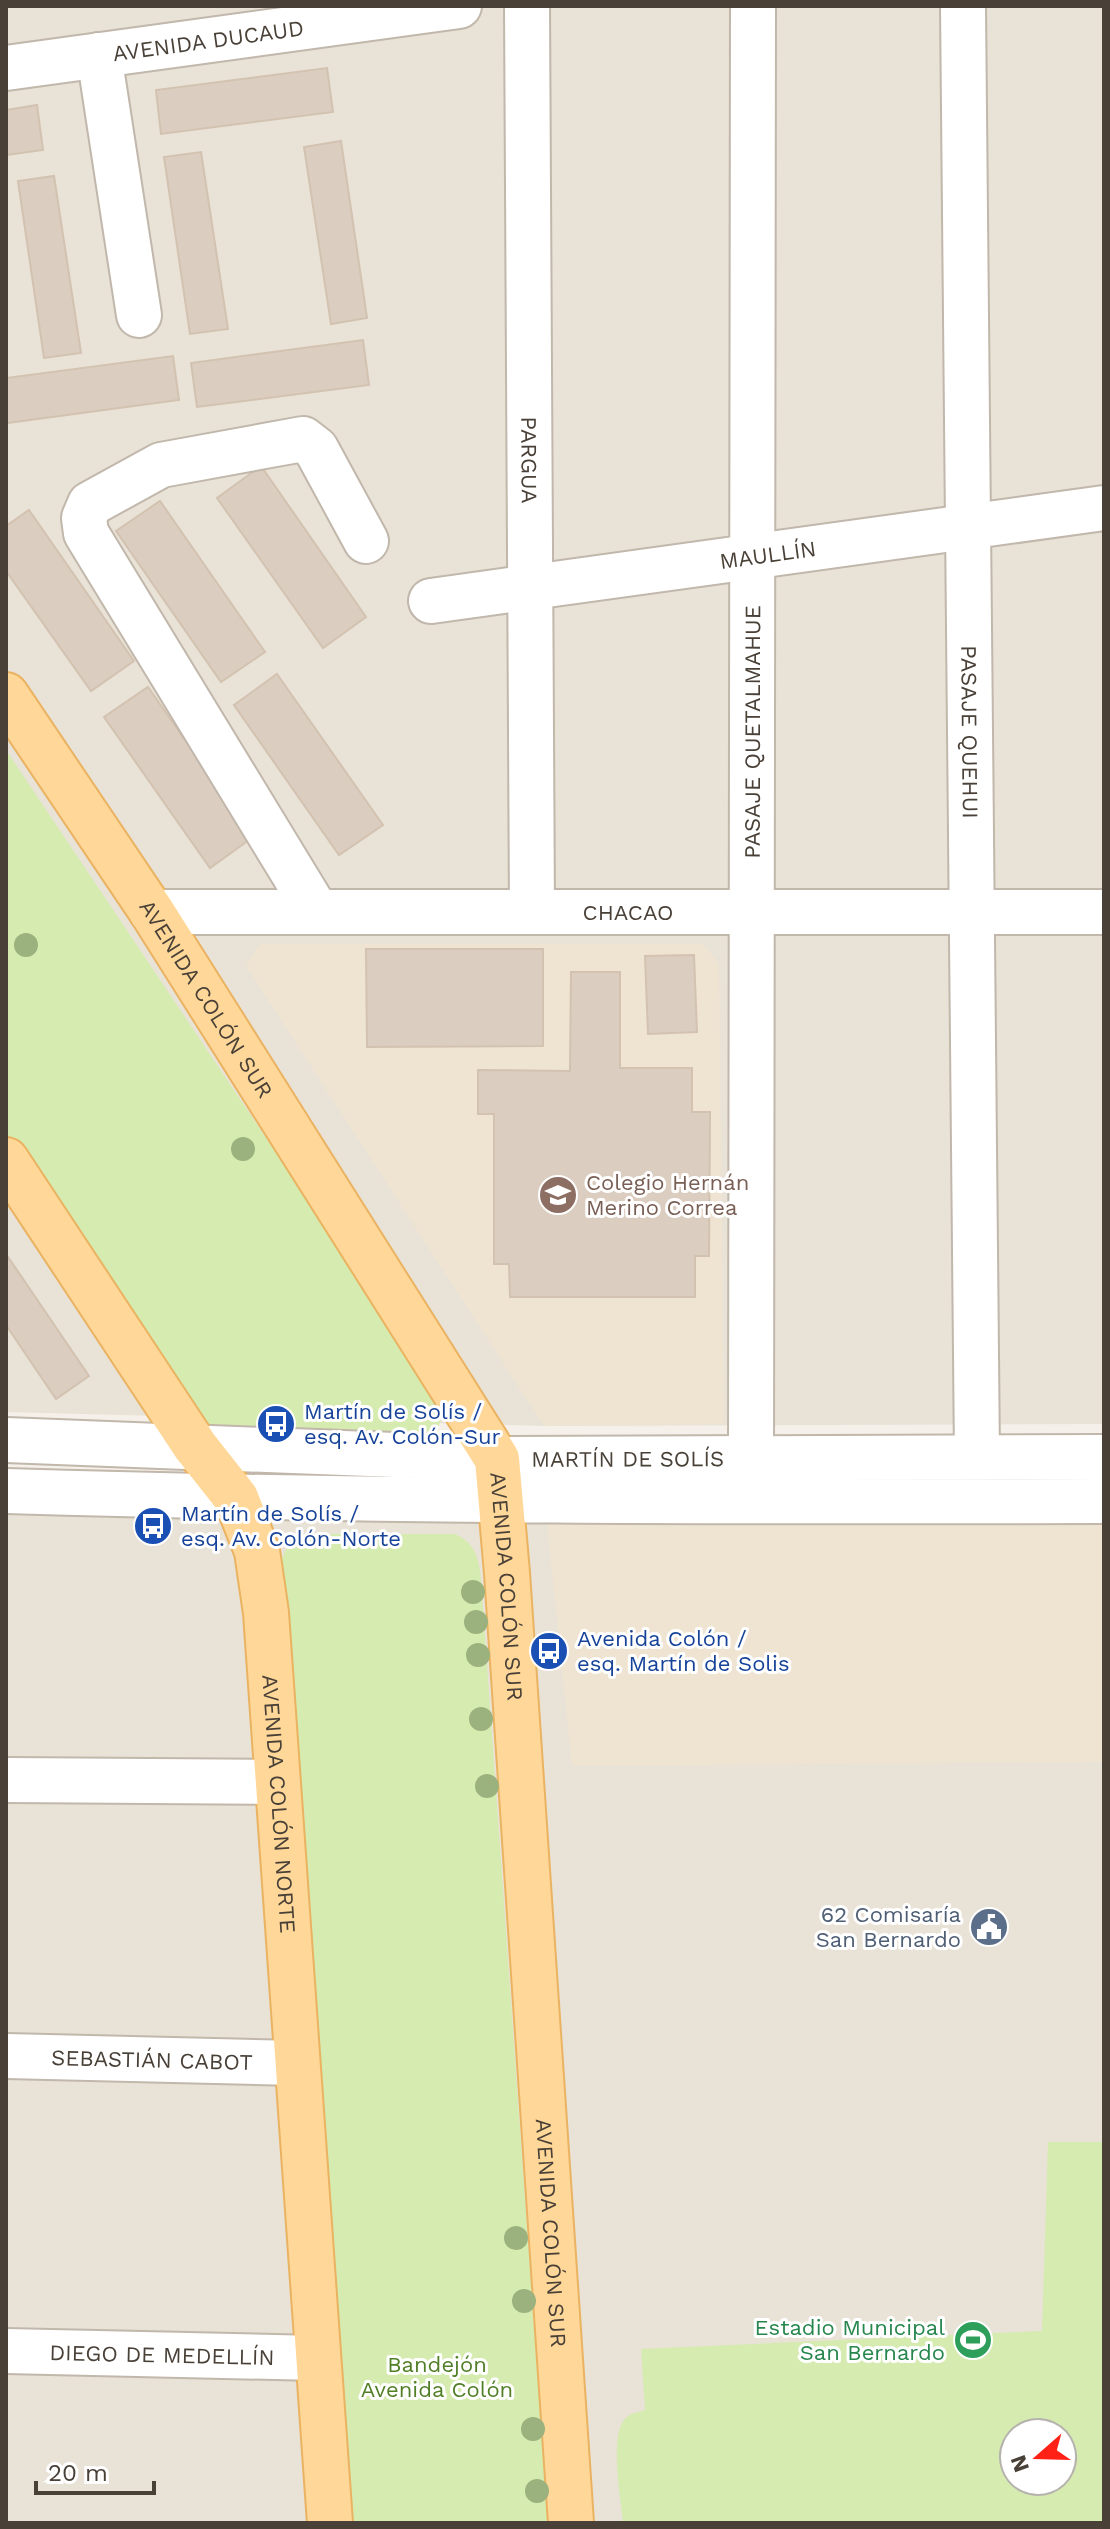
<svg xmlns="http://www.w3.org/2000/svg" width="1110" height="2529" font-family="'Work Sans',sans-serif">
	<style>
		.residential { fill: #e9e2d7; fill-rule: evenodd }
		.education { fill: #efe4d2 }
		.green { fill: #d6ebb0; fill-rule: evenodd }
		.building { fill: #dbcec0; stroke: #d3c2b0; stroke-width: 2 }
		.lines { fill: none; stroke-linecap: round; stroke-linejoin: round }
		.minor-casing { stroke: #c1b7ab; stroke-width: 48 }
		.major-casing { stroke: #eab362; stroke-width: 48 }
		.minor { stroke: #fff; stroke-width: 44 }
		.major { stroke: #ffd798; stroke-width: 44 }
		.tree { fill: #9bb27e }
		.labels { text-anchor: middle; stroke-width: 6; stroke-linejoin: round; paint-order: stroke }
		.street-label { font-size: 22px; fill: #494037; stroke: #fff }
		.education-label { font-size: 22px; fill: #785e54; stroke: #fff; text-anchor: start }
		.transit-label { font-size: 22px; fill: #164399; stroke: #fff; text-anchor: start }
		.service-label { font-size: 22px; fill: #4e5e75; stroke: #fff; text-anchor: end }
		.leisure-label { font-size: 22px; fill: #27864d; stroke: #fff; text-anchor: end }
		.park-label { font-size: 22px; fill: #517f26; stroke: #fff }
	</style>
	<rect width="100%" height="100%" fill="#f5f0e9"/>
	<g class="residential">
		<path d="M 6,6 L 1104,6 L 1104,1424 L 544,1426 L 6,1412 Z"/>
		<path d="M 6,1506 L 1104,1522 L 1104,2523 L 6,2523 ZM 1014,2433 L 1062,2433 L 1062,2481 L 1014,2481 Z"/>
	</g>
	<g class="education">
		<path d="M 260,944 L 703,944 L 719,964 L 724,1424 L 544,1426 L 246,966 Z"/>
		<path d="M 546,1514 L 1104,1522 L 1104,1762 L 572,1766 Z"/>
	</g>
	<g class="green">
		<path d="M 6,750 L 425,1375 C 437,1397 450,1419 430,1441 L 214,1433 L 186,1406 L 6,1134 Z"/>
		<path d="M 311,1534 L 455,1534 C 481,1545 480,1569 482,1594 L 548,2523 L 348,2523 L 281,1566 C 283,1547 293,1538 311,1534 Z"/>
		<path d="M 1048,2142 L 1104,2142 L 1104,2523 L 623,2523 C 621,2501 608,2430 627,2417 C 631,2413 640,2412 645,2410 L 641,2349 L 1042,2331 ZM 1062,2433 L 1062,2481 L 1014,2481 L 1014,2433 Z"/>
	</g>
	<g class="building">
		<path d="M 327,68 L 333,112 L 161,134 L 156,90 Z"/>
		<path d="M 37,105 L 43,150 L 6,155 L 6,110 Z"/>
		<path d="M 341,141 L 367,318 L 331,324 L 304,147 Z"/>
		<path d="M 201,152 L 228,329 L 190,334 L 164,157 Z"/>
		<path d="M 54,176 L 81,353 L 44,358 L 18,181 Z"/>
		<path d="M 363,340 L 369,385 L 197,407 L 191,363 Z"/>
		<path d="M 173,356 L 179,400 L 7,423 L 6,378 Z"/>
		<path d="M 261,466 L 366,617 L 323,648 L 217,498 Z"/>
		<path d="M 160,501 L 265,652 L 221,682 L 116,531 Z"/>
		<path d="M 29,510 L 134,661 L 91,691 L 6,571 L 6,526 Z"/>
		<path d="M 277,674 L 383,825 L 339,855 L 234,705 Z"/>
		<path d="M 148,687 L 253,837 L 210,868 L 104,717 Z"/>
		<path d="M 366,949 L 543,949 L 543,1046 L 367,1047 Z"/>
		<path d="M 694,955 L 697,1032 L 648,1034 L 645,956 Z"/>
		<path d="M 571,972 L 620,972 L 620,1068 L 692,1068 L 692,1112 L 710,1112 L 709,1256 L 695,1256 L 695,1297 L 510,1297 L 509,1264 L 494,1264 L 494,1114 L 478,1114 L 478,1070 L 570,1071 Z"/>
		<path d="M 6,1254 L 89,1376 L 56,1399 L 6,1325 Z"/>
	</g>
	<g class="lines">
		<g class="minor-casing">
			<g id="minor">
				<path id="s1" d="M 527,6 L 532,912"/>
				<path id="s2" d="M 963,6 L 977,1457"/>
				<path d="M 99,55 L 139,315"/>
				<path id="s3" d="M 6,68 L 459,6"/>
				<path id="s4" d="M 431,601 L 1104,508"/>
				<path id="s5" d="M 152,912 L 1104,912"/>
				<path d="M 317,912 L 86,533 L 84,518 L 90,504 L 161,465 L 303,439 L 316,449 L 366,541"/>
				<path id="s6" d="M 6,1440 L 497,1459 L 1104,1457"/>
				<path id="s7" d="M 751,1458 L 753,6"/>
				<path d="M 6,1491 C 372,1502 738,1502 1104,1501"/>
				<path d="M 6,1780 L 277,1782"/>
				<path id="s8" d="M 6,2056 L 296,2063"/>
				<path id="s9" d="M 6,2351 L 317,2358"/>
			</g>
		</g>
		<g class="major-casing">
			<g id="major">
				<path id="s10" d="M 6,695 L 152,912 L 497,1459 L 507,1573 L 571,2523"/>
				<path id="s11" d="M 6,1160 L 195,1446 L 236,1498 L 257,1551 L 266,1613 L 330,2523"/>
			</g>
		</g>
		<use href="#minor" class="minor"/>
		<use href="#major" class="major"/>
	</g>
	<g class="tree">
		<circle cx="26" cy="945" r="12"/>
		<circle cx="243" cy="1149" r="12"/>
		<circle cx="473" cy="1592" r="12"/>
		<circle cx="476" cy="1622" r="12"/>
		<circle cx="478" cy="1655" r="12"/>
		<circle cx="481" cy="1719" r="12"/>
		<circle cx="487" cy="1786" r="12"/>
		<circle cx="516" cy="2238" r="12"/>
		<circle cx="524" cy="2301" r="12"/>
		<circle cx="533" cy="2429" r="12"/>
		<circle cx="537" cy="2491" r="12"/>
	</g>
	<defs>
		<g id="school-disc" transform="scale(2)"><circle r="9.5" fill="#8d6e63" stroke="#fff"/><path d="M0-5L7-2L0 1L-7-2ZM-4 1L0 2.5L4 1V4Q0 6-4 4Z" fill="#fff"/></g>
		<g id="bus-disc" transform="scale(2)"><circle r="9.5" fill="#1a4fb4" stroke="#fff"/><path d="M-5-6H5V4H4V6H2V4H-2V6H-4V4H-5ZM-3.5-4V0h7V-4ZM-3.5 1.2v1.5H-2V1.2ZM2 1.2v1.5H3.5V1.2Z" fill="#fff"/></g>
		<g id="civic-disc" transform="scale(2)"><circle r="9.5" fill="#5c6f8a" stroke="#fff"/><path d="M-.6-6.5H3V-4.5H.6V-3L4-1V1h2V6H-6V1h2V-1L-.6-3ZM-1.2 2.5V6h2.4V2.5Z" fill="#fff"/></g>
		<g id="stadium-disc" transform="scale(2)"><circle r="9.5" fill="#2e9e5b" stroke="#fff"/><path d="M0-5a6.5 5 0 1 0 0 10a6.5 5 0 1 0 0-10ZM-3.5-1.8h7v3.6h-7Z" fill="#fff"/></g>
	</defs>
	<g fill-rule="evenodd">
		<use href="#school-disc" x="558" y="1195"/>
		<use href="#bus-disc" x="276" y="1424"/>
		<use href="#bus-disc" x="153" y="1526"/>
		<use href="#bus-disc" x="549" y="1651"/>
		<use href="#civic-disc" x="989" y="1927"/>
		<use href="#stadium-disc" x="973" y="2340"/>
	</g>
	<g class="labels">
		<g class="street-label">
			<text dy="8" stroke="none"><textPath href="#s3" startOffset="204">AVENIDA DUCAUD</textPath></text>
			<text dy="8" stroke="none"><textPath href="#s1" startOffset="454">PARGUA</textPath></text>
			<text dy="8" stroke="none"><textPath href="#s4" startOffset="340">MAULLÍN</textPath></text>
			<text dy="8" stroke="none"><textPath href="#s7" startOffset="726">PASAJE QUETALMAHUE</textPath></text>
			<text dy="8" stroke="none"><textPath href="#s2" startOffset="726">PASAJE QUEHUI</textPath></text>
			<text dy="8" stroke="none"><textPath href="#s5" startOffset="476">CHACAO</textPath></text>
			<text dy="8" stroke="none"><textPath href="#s10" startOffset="364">AVENIDA COLÓN SUR</textPath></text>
			<text dy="8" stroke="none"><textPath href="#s6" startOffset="622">MARTÍN DE SOLÍS</textPath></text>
			<text dy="8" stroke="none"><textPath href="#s10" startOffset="1036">AVENIDA COLÓN SUR</textPath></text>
			<text dy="8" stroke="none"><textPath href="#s11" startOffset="720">AVENIDA COLÓN NORTE</textPath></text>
			<text dy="8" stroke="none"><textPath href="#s8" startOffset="146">SEBASTIÁN CABOT</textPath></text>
			<text dy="8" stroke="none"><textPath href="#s10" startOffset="1684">AVENIDA COLÓN SUR</textPath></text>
			<text dy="8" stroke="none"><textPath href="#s9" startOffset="156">DIEGO DE MEDELLÍN</textPath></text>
		</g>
		<g class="education-label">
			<text x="586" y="1190">Colegio Hernán<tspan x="586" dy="25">Merino Correa</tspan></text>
		</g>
		<g class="transit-label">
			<text x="304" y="1419">Martín de Solís /<tspan x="304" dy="25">esq. Av. Colón-Sur</tspan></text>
			<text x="181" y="1521">Martín de Solís /<tspan x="181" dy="25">esq. Av. Colón-Norte</tspan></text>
			<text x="577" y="1646">Avenida Colón /<tspan x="577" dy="25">esq. Martín de Solis</tspan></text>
		</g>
		<g class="service-label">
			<text x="961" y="1922">62 Comisaría<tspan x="961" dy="25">San Bernardo</tspan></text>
		</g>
		<g class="leisure-label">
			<text x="945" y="2335">Estadio Municipal<tspan x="945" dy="25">San Bernardo</tspan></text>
		</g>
		<g class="park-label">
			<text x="437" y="2372">Bandejón<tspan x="437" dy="25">Avenida Colón</tspan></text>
		</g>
	</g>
	<rect width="1110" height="2529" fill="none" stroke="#494037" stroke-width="16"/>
	<g transform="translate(1038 2457) rotate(250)"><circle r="38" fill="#ffffff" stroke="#b6b3af" stroke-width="2"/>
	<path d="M0-6L14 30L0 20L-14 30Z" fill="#ff2116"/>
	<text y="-12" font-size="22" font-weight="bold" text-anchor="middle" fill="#494037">N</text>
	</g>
	<path d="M36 2481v12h118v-12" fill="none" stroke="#494037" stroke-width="4"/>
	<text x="48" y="2481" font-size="24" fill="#494037" stroke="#ffffff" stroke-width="6" paint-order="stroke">20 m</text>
</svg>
